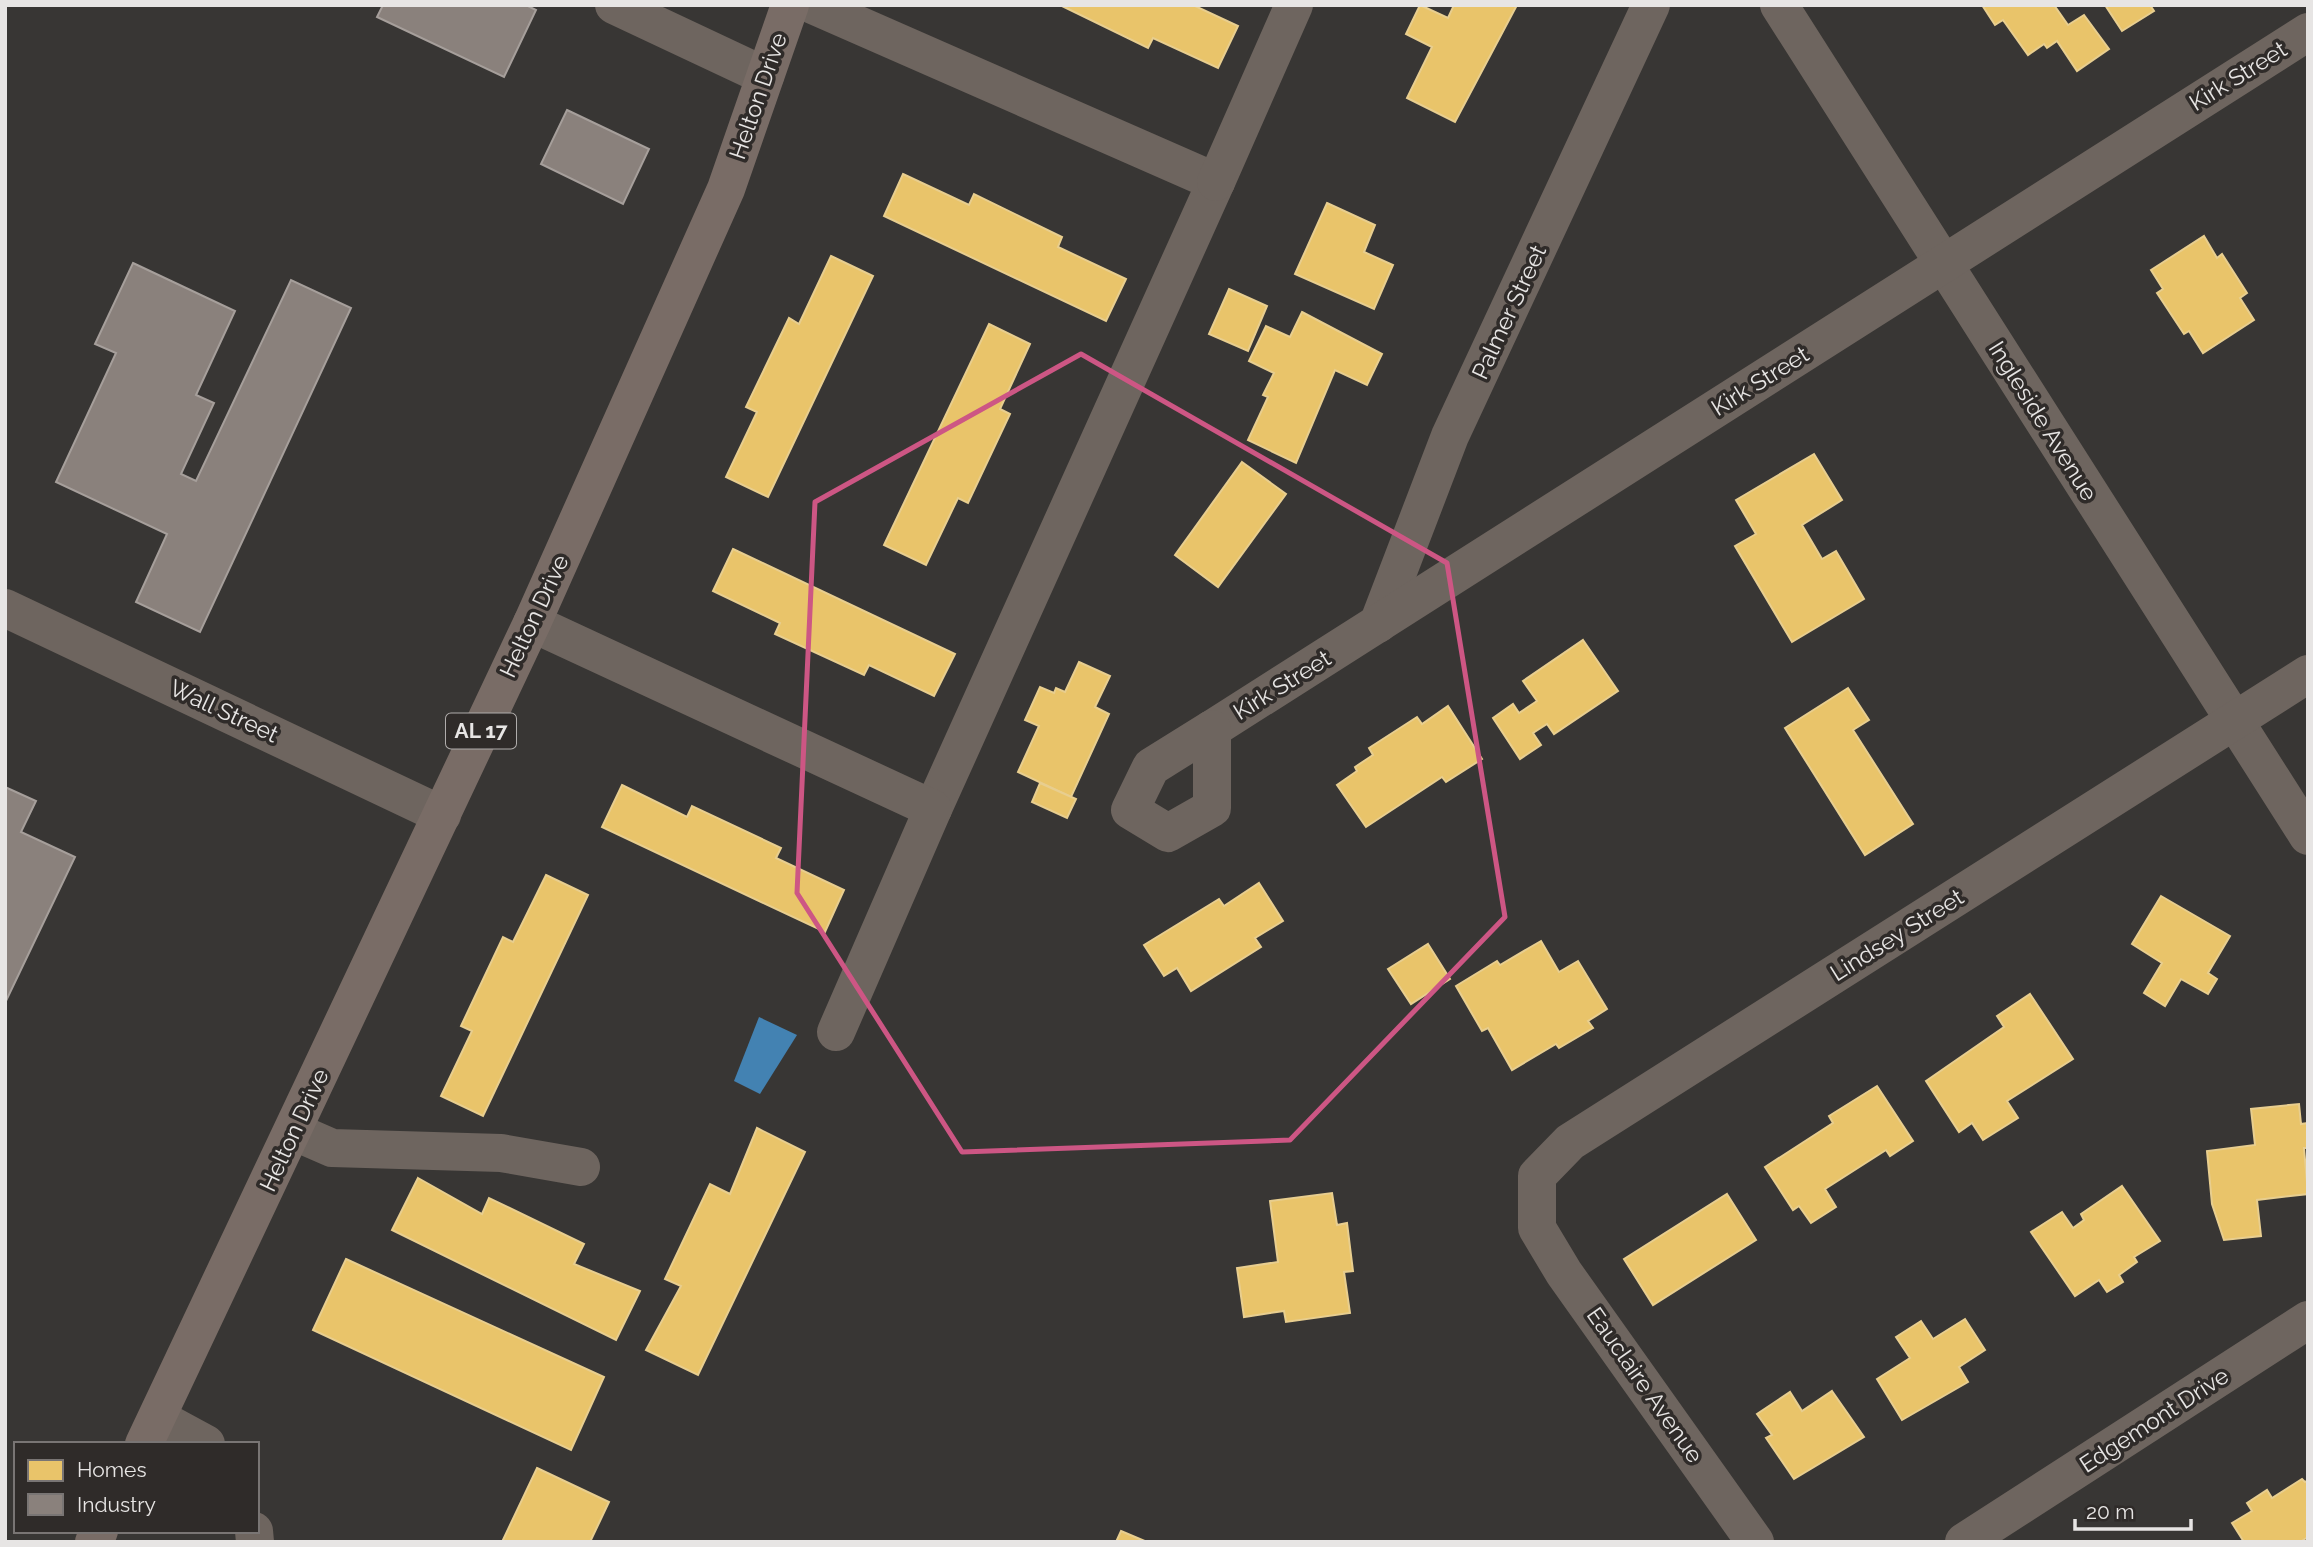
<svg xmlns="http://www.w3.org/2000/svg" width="2313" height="1547" font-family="Raleway,sans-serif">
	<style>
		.water { fill: #4382b2 }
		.homes { fill: #e9c46a; stroke: #e8ce8f; stroke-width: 2 }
		.industry { fill: #8a817c; stroke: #a69f9b; stroke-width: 2 }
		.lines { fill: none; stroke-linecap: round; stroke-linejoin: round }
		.minor { stroke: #6e655f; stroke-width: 38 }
		.major { stroke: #796c66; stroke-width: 38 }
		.marked { fill: none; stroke: #cd5684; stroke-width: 5; stroke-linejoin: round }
		.labels { text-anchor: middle; stroke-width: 7; stroke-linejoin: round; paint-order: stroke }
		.shield { fill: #2f2b29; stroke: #b0adac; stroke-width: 2 }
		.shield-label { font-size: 21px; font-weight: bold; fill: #e7e5e4 }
		.street-label { font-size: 23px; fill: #e7e5e4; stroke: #2f2b29 }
	</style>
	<rect width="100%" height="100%" fill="#383634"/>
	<path class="water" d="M 759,1017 L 797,1035 L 760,1094 L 734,1081 Z"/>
	<g class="homes">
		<path d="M 1060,5 L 1193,5 L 1238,26 L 1218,68 L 1153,38 L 1148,48 Z"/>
		<path d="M 1420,5 L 1448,18 L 1454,5 L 1517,5 L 1455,122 L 1407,98 L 1432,47 L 1406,34 Z"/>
		<path d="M 1982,5 L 2054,5 L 2068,25 L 2084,15 L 2109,49 L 2077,71 L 2057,41 L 2047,48 L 2044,44 L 2028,55 L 2003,20 L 1995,25 Z"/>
		<path d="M 2105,5 L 2150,5 L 2154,11 L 2122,31 Z"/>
		<path d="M 903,174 L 969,205 L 974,194 L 1062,237 L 1058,247 L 1126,279 L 1106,321 L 884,216 Z"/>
		<path d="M 1327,203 L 1375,225 L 1364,252 L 1393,265 L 1374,309 L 1295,274 Z"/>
		<path d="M 2204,236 L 2217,258 L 2222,254 L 2247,293 L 2240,298 L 2254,320 L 2203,353 L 2189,331 L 2184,334 L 2157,293 L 2163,289 L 2151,270 Z"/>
		<path d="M 831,256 L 873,276 L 768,497 L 726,477 L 757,412 L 746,407 L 789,318 L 799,324 Z"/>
		<path d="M 1229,289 L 1267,306 L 1248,351 L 1209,334 Z"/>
		<path d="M 1302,312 L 1382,354 L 1367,385 L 1335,370 L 1296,463 L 1248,440 L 1268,397 L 1263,395 L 1274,373 L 1249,361 L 1266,326 L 1290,337 Z"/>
		<path d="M 989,324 L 1030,344 L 1000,409 L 1010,414 L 968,503 L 958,498 L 926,565 L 884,545 Z"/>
		<path d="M 1814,454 L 1842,500 L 1802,525 L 1822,559 L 1836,551 L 1864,599 L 1792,642 L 1735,546 L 1756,534 L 1736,500 Z"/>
		<path d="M 1242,462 L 1286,494 L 1218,587 L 1175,555 Z"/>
		<path d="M 733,549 L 955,654 L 934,696 L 869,665 L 864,675 L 775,634 L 780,623 L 713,591 Z"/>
		<path d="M 1583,640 L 1618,691 L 1554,734 L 1547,724 L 1533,733 L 1541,745 L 1520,759 L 1493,718 L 1513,704 L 1519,713 L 1537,701 L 1523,681 Z"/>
		<path d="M 1079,662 L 1110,676 L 1095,707 L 1109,714 L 1071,797 L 1018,772 L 1039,726 L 1025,720 L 1040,687 L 1054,693 L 1056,688 L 1065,692 Z"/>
		<path d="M 1848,688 L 1869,720 L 1853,730 L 1913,824 L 1865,855 L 1785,728 Z"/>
		<path d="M 1448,706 L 1482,759 L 1446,782 L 1442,777 L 1366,827 L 1337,785 L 1357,771 L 1355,767 L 1373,755 L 1369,748 L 1417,717 L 1422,724 Z"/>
		<path d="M 1040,783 L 1076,799 L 1067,818 L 1032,802 Z"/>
		<path d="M 622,785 L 687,817 L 692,806 L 781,848 L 776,858 L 844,890 L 825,932 L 602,827 Z"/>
		<path d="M 546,875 L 588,895 L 483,1116 L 441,1096 L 472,1031 L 461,1026 L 503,937 L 513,942 Z"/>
		<path d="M 1259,883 L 1283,921 L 1255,938 L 1261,947 L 1191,991 L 1177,968 L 1164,976 L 1144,945 L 1219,899 L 1224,906 Z"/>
		<path d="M 2161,896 L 2230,936 L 2208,973 L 2217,979 L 2208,994 L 2181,979 L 2165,1006 L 2144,993 L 2162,963 L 2132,944 Z"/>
		<path d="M 1541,941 L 1559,972 L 1578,961 L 1607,1009 L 1588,1021 L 1593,1028 L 1559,1048 L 1556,1044 L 1512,1070 L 1488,1028 L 1482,1031 L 1456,986 L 1497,961 L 1500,965 Z"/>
		<path d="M 1428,944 L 1450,979 L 1411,1004 L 1388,969 Z"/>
		<path d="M 2030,994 L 2073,1059 L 2007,1101 L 2018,1118 L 1983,1140 L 1972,1123 L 1959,1132 L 1926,1081 L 2004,1027 L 1997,1016 Z"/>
		<path d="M 1877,1086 L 1913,1141 L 1890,1156 L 1886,1150 L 1825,1189 L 1836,1207 L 1811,1223 L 1799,1206 L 1793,1210 L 1765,1167 L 1833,1123 L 1829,1116 Z"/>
		<path d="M 2299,1104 L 2301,1124 L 2308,1123 L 2308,1148 L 2304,1148 L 2308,1194 L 2257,1200 L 2261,1236 L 2224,1240 L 2212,1204 L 2207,1151 L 2255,1145 L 2251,1109 Z"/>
		<path d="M 757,1128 L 805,1152 L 698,1375 L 646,1350 L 681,1286 L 665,1279 L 710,1184 L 730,1194 Z"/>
		<path d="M 418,1178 L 482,1214 L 489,1198 L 584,1244 L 574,1264 L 640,1291 L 616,1340 L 392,1230 Z"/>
		<path d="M 2122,1186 L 2160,1241 L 2134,1257 L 2137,1262 L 2119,1275 L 2123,1282 L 2107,1292 L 2099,1280 L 2075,1296 L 2031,1232 L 2062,1212 L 2073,1228 L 2084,1220 L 2081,1214 Z"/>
		<path d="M 1332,1193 L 1337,1225 L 1347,1223 L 1353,1271 L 1344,1272 L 1350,1313 L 1286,1322 L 1284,1311 L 1244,1317 L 1237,1268 L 1278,1262 L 1270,1201 Z"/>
		<path d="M 1727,1194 L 1756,1240 L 1653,1305 L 1624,1259 Z"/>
		<path d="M 346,1259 L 604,1377 L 571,1450 L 313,1330 Z"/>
		<path d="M 1965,1319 L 1985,1350 L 1959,1367 L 1968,1382 L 1902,1420 L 1877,1379 L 1910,1358 L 1896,1337 L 1921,1321 L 1933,1339 Z"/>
		<path d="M 1832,1391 L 1864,1437 L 1794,1479 L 1766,1438 L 1772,1435 L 1757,1414 L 1790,1392 L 1802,1411 Z"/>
		<path d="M 537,1468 L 609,1502 L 590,1542 L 502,1542 Z"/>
		<path d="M 2302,1479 L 2305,1482 L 2308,1480 L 2308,1537 L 2300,1542 L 2244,1542 L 2232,1523 L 2252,1511 L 2247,1503 L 2267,1490 L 2272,1498 Z"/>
		<path d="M 1121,1531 L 1147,1542 L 1116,1542 Z"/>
	</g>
	<g class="industry">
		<path d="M 383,5 L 526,5 L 536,10 L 504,77 L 377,17 Z"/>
		<path d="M 567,110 L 649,149 L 623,204 L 541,164 Z"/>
		<path d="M 133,263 L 235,311 L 196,395 L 214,403 L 181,474 L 196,481 L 291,280 L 351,308 L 200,632 L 136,602 L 167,534 L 56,482 L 116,353 L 95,344 Z"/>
		<path d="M 5,787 L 36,801 L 21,832 L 75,857 L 5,1003 Z"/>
	</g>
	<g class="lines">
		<g class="minor">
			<path d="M 614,5 L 765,76"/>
			<path d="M 813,5 L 1216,182 L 933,809"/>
			<path d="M 1779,5 L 2308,836"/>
			<path d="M 1216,182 L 1294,5"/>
			<path d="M 5,608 L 442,815"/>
			<path d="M 532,623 L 933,809 L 836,1032"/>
			<path d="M 1378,624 L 1450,436 L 1651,5"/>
			<path d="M 1212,729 L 2308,32"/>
			<path d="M 1212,729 L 1212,808 L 1168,833 L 1130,810 L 1151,767 Z"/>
			<path d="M 293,1131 L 332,1148 L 501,1153 L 581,1167"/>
			<path d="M 158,1418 L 206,1444"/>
			<path d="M 254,1531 L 255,1542"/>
			<path d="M 1755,1542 L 1564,1273 L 1537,1228 L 1537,1176 L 1570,1142 L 2308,674"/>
			<path d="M 1964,1542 L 2308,1320"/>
		</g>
		<g class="major">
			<path d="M 144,1444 L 532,623 L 726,189 L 790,5"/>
			<path d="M 94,1542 L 99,1531"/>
		</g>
	</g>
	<path class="marked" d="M 1081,354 L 1447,563 L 1505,917 L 1290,1140 L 962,1152 L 797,893 L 815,502 Z"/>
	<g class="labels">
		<rect class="shield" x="446" y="713.5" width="70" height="35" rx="5"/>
		<g class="shield-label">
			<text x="481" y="738">AL 17</text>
		</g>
		<g class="street-label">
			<text transform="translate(2238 76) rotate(-32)" y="8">Kirk Street</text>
			<text transform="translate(758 96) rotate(-71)" y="8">Helton Drive</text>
			<text transform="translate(1509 312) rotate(-65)" y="8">Palmer Street</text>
			<text transform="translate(1760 381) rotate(-32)" y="8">Kirk Street</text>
			<text transform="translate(2043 421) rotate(58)" y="8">Ingleside Avenue</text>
			<text transform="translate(534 616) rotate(-65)" y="8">Helton Drive</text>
			<text transform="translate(1282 685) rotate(-32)" y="8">Kirk Street</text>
			<text transform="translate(224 711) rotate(25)" y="8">Wall Street</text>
			<text transform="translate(1897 935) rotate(-32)" y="8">Lindsey Street</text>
			<text transform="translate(294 1130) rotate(-65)" y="8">Helton Drive</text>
			<text transform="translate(1645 1385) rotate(55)" y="8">Eauclaire Avenue</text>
			<text transform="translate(2154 1420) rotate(-33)" y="8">Edgemont Drive</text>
		</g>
	</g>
	<rect width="2313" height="1547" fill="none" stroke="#e7e5e4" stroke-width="14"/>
	<rect x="14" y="1442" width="245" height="91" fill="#2f2b29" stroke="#797574" stroke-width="2"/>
	<rect x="28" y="1460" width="35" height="21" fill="#e9c46a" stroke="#797574" stroke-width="2"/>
	<text x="77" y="1477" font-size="21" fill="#e7e5e4">Homes</text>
	<rect x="28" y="1494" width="35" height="21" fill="#8a817c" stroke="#797574" stroke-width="2"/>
	<text x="77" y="1512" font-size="21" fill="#e7e5e4">Industry</text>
	<path d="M2075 1519v10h116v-10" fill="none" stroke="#e7e5e4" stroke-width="3.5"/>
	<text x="2086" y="1519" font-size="21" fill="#e7e5e4" stroke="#2f2b29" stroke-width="5" paint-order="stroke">20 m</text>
</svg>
